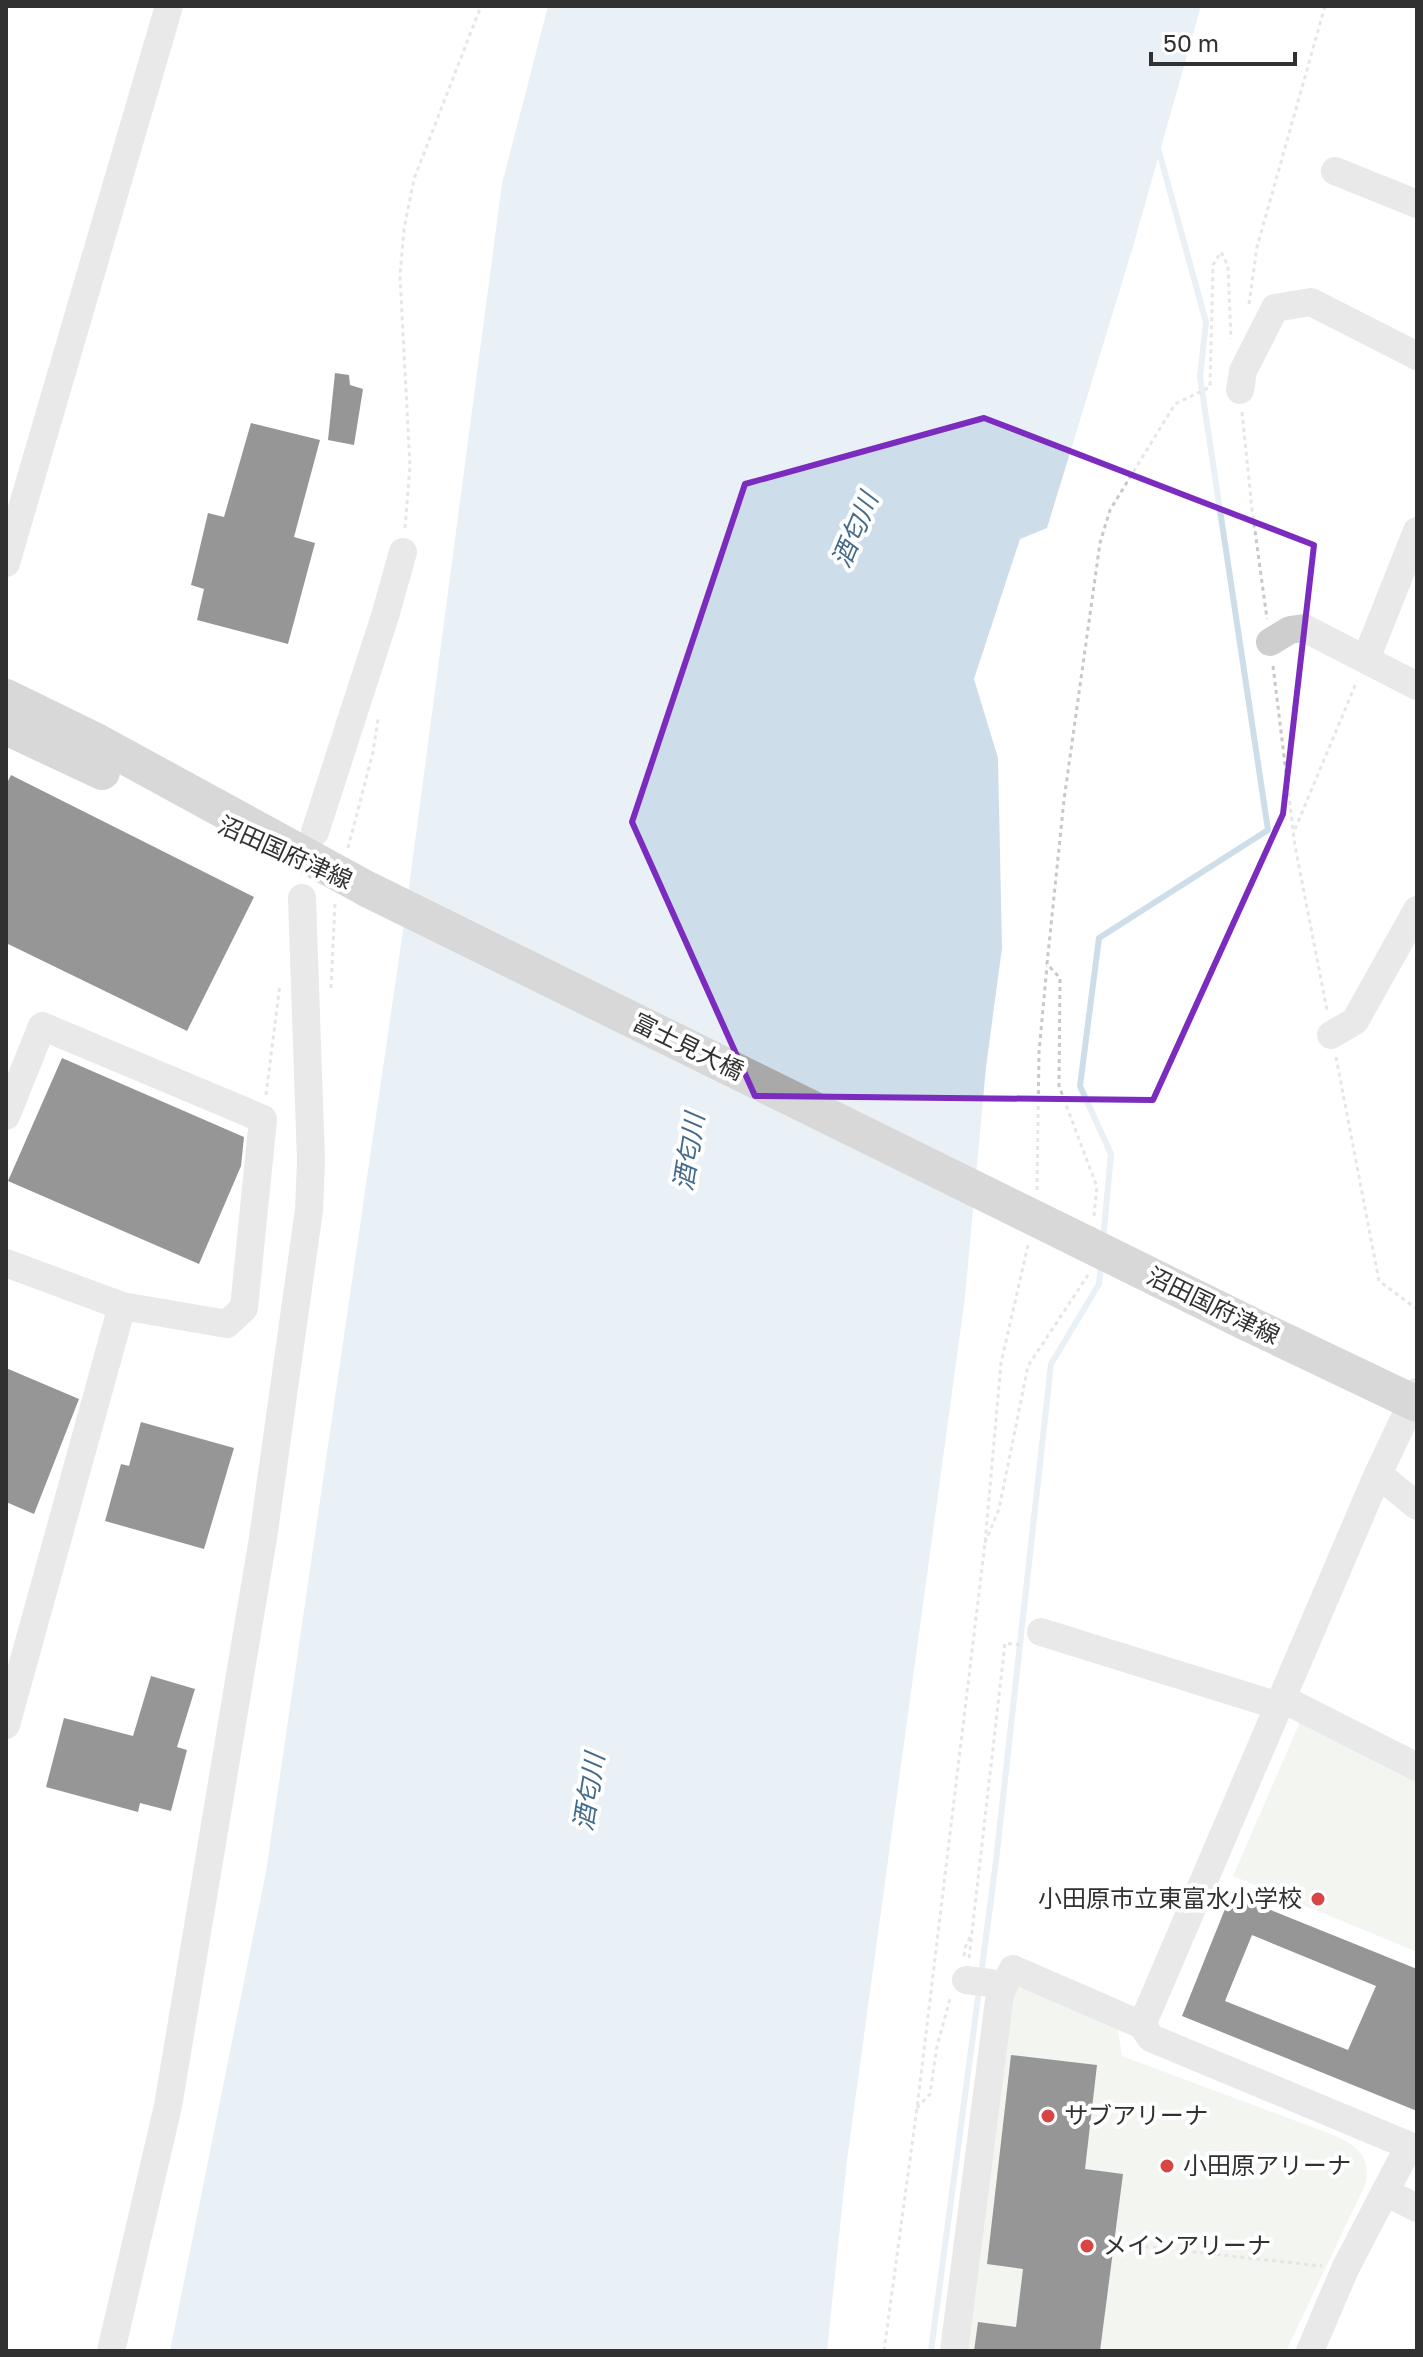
<svg xmlns="http://www.w3.org/2000/svg" width="1423" height="2357" font-family="'Golos Text','Noto Sans JP',sans-serif">
	<style>
		.green { fill: #e3e9dd }
		.water { fill: #ceddea }
		.lines { fill: none; stroke-linecap: round; stroke-linejoin: round }
		.stream { stroke: #ceddea; stroke-width: 6 }
		.building { fill: #181818; fill-rule: evenodd }
		.path { stroke: #c8c8c8; stroke-width: 3; stroke-dasharray: 4 4; stroke-linecap: butt }
		.minor { stroke: #cecece; stroke-width: 28 }
		.major { stroke: #a9a9a9; stroke-width: 36 }
		.major-bridge { stroke: #a9a9a9; stroke-width: 36 }
		.marked { fill: none; stroke: #7b2cbf; stroke-width: 6; stroke-linejoin: round }
		.poi-dot { fill: #d74544; stroke: #fff; stroke-width: 3 }
		.labels { text-anchor: middle; stroke-width: 8; stroke-linejoin: round; paint-order: stroke }
		.street-label { font-size: 24px; fill: #313131; stroke: #fff }
		.poi-label { font-size: 24px; fill: #313131; stroke: #fff; text-anchor: start }
		.water-label { font-size: 26px; font-style: italic; fill: #456b8c; stroke: #fff }
	</style>
	<rect width="100%" height="100%" fill="#fff"/>
	<g class="green">
		<path d="M 1300,1722 L 1417,1781 L 1417,1952 L 1233,1876 Z"/>
		<path d="M 1031,1985 L 1117,2024 L 1122,2056 L 1336,2136 C 1358,2147 1370,2156 1366,2183 L 1286,2351 L 943,2351 L 987,1991 Z"/>
	</g>
	<path class="water" d="M 548,6 L 1201,6 L 1132,250 L 1047,528 L 1020,539 L 974,679 L 998,758 L 1002,948 L 986,1067 L 965,1297 L 847,2160 L 827,2351 L 170,2351 L 266,1872 L 406,910 L 502,184 Z"/>
	<g class="lines">
		<g class="stream">
			<path d="M 1103,1240 L 1111,1154 L 1080,1086 L 1099,938 L 1268,830 L 1200,377 L 1206,322 L 1158,148"/>
			<path d="M 981,1975 L 996,1861 L 1051,1364 L 1099,1284 L 1101,1263"/>
			<path d="M 931,2351 L 979,1990"/>
		</g>
	</g>
	<g class="building">
		<path d="M 335,373 L 349,375 L 350,385 L 363,389 L 354,445 L 328,440 Z"/>
		<path d="M 251,423 L 320,440 L 294,537 L 315,543 L 288,644 L 197,620 L 204,589 L 191,585 L 208,513 L 224,517 Z"/>
		<path d="M 11,775 L 254,897 L 187,1031 L 6,943 L 6,785 Z"/>
		<path d="M 62,1058 L 244,1137 L 241,1166 L 199,1264 L 8,1181 Z"/>
		<path d="M 6,1368 L 79,1399 L 34,1514 L 6,1502 Z"/>
		<path d="M 141,1422 L 234,1448 L 204,1549 L 105,1521 L 121,1464 L 129,1466 Z"/>
		<path d="M 151,1676 L 195,1689 L 177,1747 L 187,1750 L 171,1811 L 140,1803 L 138,1812 L 46,1787 L 64,1718 L 133,1736 Z"/>
		<path d="M 1231,1894 L 1417,1969 L 1417,2111 L 1182,2016 ZM 1252,1935 L 1376,1986 L 1348,2050 L 1225,2001 Z"/>
		<path d="M 1011,2055 L 1097,2065 L 1085,2169 L 1123,2174 L 1100,2351 L 974,2351 L 978,2322 L 1016,2327 L 1023,2269 L 987,2264 Z"/>
	</g>
	<g class="lines">
		<g class="path">
			<path d="M 1249,304 L 1257,247 L 1325,6"/>
			<path d="M 1242,412 L 1252,509 L 1267,619"/>
			<path d="M 405,528 L 410,466 L 400,276 L 404,229 L 414,179 L 481,6"/>
			<path d="M 1273,666 L 1295,846 L 1327,1010"/>
			<path d="M 1295,829 L 1357,681"/>
			<path d="M 348,848 L 373,752 L 378,719"/>
			<path d="M 331,988 L 335,904"/>
			<path d="M 1336,1057 L 1379,1281 L 1417,1309"/>
			<path d="M 266,1095 L 280,984"/>
			<path d="M 1037,1190 L 1039,1052 L 1047,966"/>
			<path d="M 1094,1216 L 1097,1187 L 1059,1086 L 1060,978 L 1047,964 L 1064,800 L 1100,543 L 1110,510 L 1175,404 L 1210,387 L 1213,265 L 1221,252 L 1228,266 L 1231,339"/>
			<path d="M 985,1543 L 999,1509 L 1028,1366 L 1088,1275"/>
			<path d="M 964,1956 L 965,1948 L 970,1937"/>
			<path d="M 969,1958 L 1005,1643 L 1020,1645"/>
			<path d="M 917,2108 L 930,2094 L 937,2046 L 950,1999"/>
			<path d="M 1129,2245 L 1322,2266"/>
			<path d="M 884,2351 L 917,2108 L 985,1543 L 1001,1363 L 1028,1245"/>
		</g>
		<g class="minor">
			<path d="M 1335,171 L 1417,204"/>
			<path d="M 1240,390 L 1243,371 L 1275,308 L 1311,302 L 1417,356"/>
			<path d="M 6,563 L 169,6"/>
			<path d="M 1270,642 L 1290,630 L 1304,628 L 1417,686"/>
			<path d="M 1366,659 L 1417,531"/>
			<path d="M 315,832 L 385,616 L 403,552"/>
			<path d="M 1331,1035 L 1355,1021 L 1417,910"/>
			<path d="M 6,1116 L 42,1026 L 263,1119 L 244,1308 L 227,1324 L 122,1306 L 6,1263"/>
			<path d="M 1417,1392 L 1378,1474 L 1142,2025 L 1151,2038 L 1417,2149"/>
			<path d="M 1378,1474 L 1417,1506"/>
			<path d="M 1041,1632 L 1279,1706"/>
			<path d="M 1283,1699 L 1417,1767"/>
			<path d="M 6,1725 L 122,1306"/>
			<path d="M 966,1980 L 990,1983"/>
			<path d="M 1387,2193 L 1417,2208"/>
			<path d="M 111,2351 L 168,2106 L 263,1538 L 309,1210 L 311,1161 L 302,898"/>
			<path d="M 954,2351 L 1000,1993 L 1013,1969 L 1142,2025"/>
			<path d="M 1310,2351 L 1345,2269 L 1409,2146"/>
		</g>
		<g class="major">
			<path d="M 6,697 L 98,742 L 367,889 L 1085,1243"/>
			<path d="M 6,727 L 102,772"/>
			<path d="M 1247,1323 L 1417,1404"/>
		</g>
		<path class="major-bridge" d="M 1085,1243 L 1247,1323"/>
	</g>
	<path d="M0 0H1423V2357H0ZM 984,418 L 1314,545 L 1283,814 L 1153,1100 L 755,1096 L 632,822 L 745,484 Z" fill="#fff" fill-opacity=".55" fill-rule="evenodd"/>
	<path class="marked" d="M 984,418 L 1314,545 L 1283,814 L 1153,1100 L 755,1096 L 632,822 L 745,484 Z"/>
	<g class="poi-dot">
		<circle cx="1318" cy="1899" r="8"/>
		<circle cx="1048" cy="2116" r="8"/>
		<circle cx="1167" cy="2166" r="8"/>
		<circle cx="1087" cy="2246" r="8"/>
	</g>
	<g class="labels">
		<g class="street-label">
			<text transform="translate(285 853) rotate(24)" y="8">沼田国府津線</text>
			<text transform="translate(688 1047) rotate(26)" y="8">富士見大橋</text>
			<text transform="translate(1213 1306) rotate(26)" y="8">沼田国府津線</text>
		</g>
		<g class="poi-label">
			<text x="1302" y="1907" text-anchor="end">小田原市立東富水小学校</text>
			<text x="1064" y="2124">サブアリーナ</text>
			<text x="1183" y="2174">小田原アリーナ</text>
			<text x="1103" y="2254">メインアリーナ</text>
		</g>
		<g class="water-label">
			<text transform="translate(855 530) rotate(-67)" y="9">酒匂川</text>
			<text transform="translate(689 1152) rotate(-81)" y="9">酒匂川</text>
			<text transform="translate(589 1792) rotate(-81)" y="9">酒匂川</text>
		</g>
	</g>
	<rect width="1423" height="2357" fill="none" stroke="#313131" stroke-width="16"/>
	<path d="M1151 52v12h144v-12" fill="none" stroke="#313131" stroke-width="4"/>
	<text x="1163" y="52" font-size="24" fill="#313131" stroke="#ffffff" stroke-width="6" paint-order="stroke">50 m</text>
</svg>
